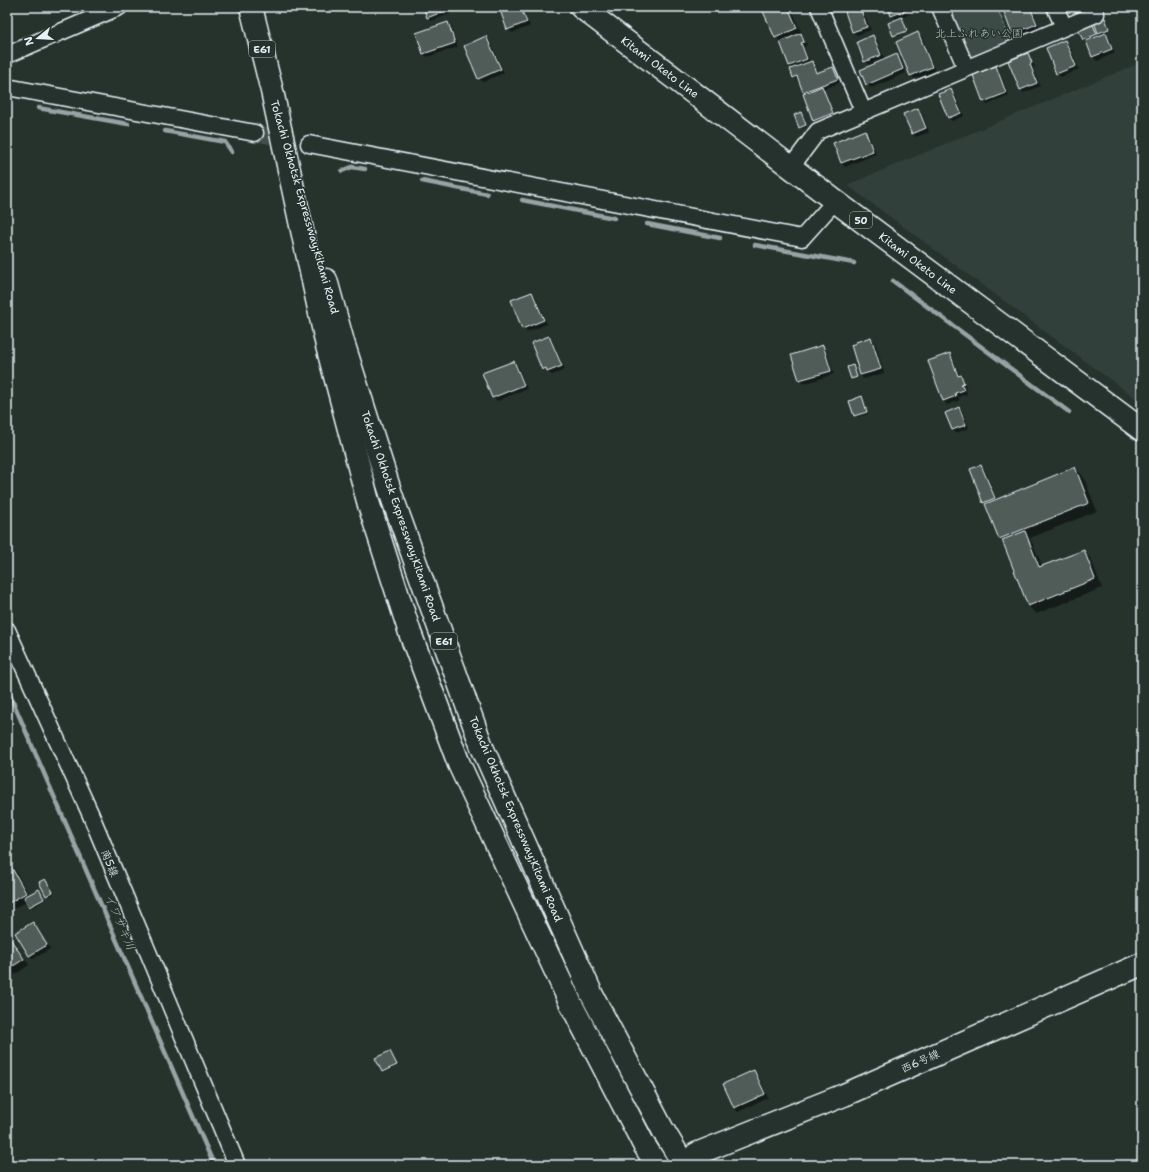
<svg xmlns="http://www.w3.org/2000/svg" width="1149" height="1172" font-family="'Shantell Sans','Klee One',sans-serif">
	<style>
		.built { fill: #333f3a }
		.green { fill: #3e4b47; stroke: #939ea0 }
		.shadow { fill: #0007 }
		.lines { fill: none; stroke-linecap: round; stroke-linejoin: round }
		.stream { stroke: #98a3a5; stroke-width: 4.5 }
		.building { fill: #505c59; stroke: #e8f1f8 }
		.street-tunnel { stroke: #43504b; stroke-width: 16; stroke-dasharray: 16 8; stroke-linecap: butt }
		.street-casing { stroke: #e8f1f8; stroke-width: 19 }
		.secondary-casing { stroke: #e8f1f8; stroke-width: 25 }
		.primary-casing { stroke: #e8f1f8; stroke-width: 25 }
		.highway-casing { stroke: #e8f1f8; stroke-width: 25 }
		.street { stroke: #26332d; stroke-width: 16 }
		.secondary { stroke: #26332d; stroke-width: 22 }
		.primary { stroke: #26332d; stroke-width: 22 }
		.highway { stroke: #26332d; stroke-width: 22 }
		.labels { text-anchor: middle; stroke-width: 3; stroke-linejoin: round; paint-order: stroke }
		.shield { fill: #26332d; stroke: #aeb8bb; stroke-width: 1 }
		.shield-label { font-size: 10px; font-weight: bold; fill: #e8f1f8 }
		.park-label { font-size: 11px; fill: #b5bfc3; stroke: #26332d }
		.street-label { font-size: 11px; fill: #e8f1f8; stroke: #26332d }
		.water-label { font-size: 12px; font-style: italic; fill: #b3bdc0; stroke: #26332d }
	</style>
	<rect width="100%" height="100%" fill="#26332d"/>
	<filter id="ink" filterUnits="userSpaceOnUse"><feTurbulence type="fractalNoise" baseFrequency=".025" numOctaves="2"/><feDisplacementMap in="SourceGraphic" scale="8" xChannelSelector="R" yChannelSelector="G"/><feConvolveMatrix kernelMatrix="1 2 1 2 8 2 1 2 1" color-interpolation-filters="sRGB"/></filter>
	<g filter="url(#ink)">
		<path class="built" d="M 1142,62 L 1142,403 L 847,185 Z"/>
		<path class="green" d="M 940,7 L 997,7 L 1013,48 L 966,68 Z"/>
		<g class="shadow">
			<path d="M 11,7 L 22,7 L 14,10 Z"/>
			<path d="M 424,7 L 447,7 L 450,14 L 431,21 L 428,18 Z"/>
			<path d="M 500,7 L 522,7 L 530,26 L 512,33 L 508,29 Z"/>
			<path d="M 762,7 L 791,7 L 802,34 L 801,34 L 807,45 L 804,47 L 810,62 L 815,66 L 818,74 L 833,68 L 837,72 L 841,82 L 824,89 L 836,117 L 818,124 L 814,120 L 806,93 L 800,80 L 798,81 L 794,77 L 793,69 L 790,66 L 781,43 L 776,37 Z"/>
			<path d="M 851,7 L 862,8 L 871,30 L 857,35 L 853,32 Z"/>
			<path d="M 889,7 L 911,7 L 913,13 L 901,18 L 908,32 L 895,37 L 894,36 L 897,20 L 892,16 Z"/>
			<path d="M 1003,7 L 1032,7 L 1040,28 L 1016,37 L 1013,33 Z"/>
			<path d="M 1105,19 L 1110,30 L 1100,34 L 1099,32 Z"/>
			<path d="M 448,23 L 451,27 L 458,47 L 427,57 L 423,53 Z"/>
			<path d="M 1092,25 L 1098,37 L 1106,34 L 1109,38 L 1115,53 L 1097,61 L 1093,57 L 1087,40 L 1084,39 Z"/>
			<path d="M 918,34 L 922,37 L 935,71 L 915,79 L 911,75 Z"/>
			<path d="M 873,36 L 877,40 L 885,60 L 897,56 L 901,59 L 906,73 L 871,88 L 867,84 L 879,63 L 878,61 L 869,65 L 865,61 Z"/>
			<path d="M 486,37 L 490,41 L 504,73 L 483,82 L 479,78 Z"/>
			<path d="M 1065,41 L 1069,45 L 1079,69 L 1061,77 L 1057,73 Z"/>
			<path d="M 1027,54 L 1035,67 L 1033,68 L 1040,86 L 1024,93 L 1020,89 Z"/>
			<path d="M 996,67 L 999,71 L 1009,96 L 987,105 L 984,101 Z"/>
			<path d="M 951,90 L 955,94 L 964,116 L 952,121 L 948,118 Z"/>
			<path d="M 918,109 L 922,113 L 929,132 L 916,137 L 912,134 Z"/>
			<path d="M 801,114 L 807,127 L 801,129 L 799,128 Z"/>
			<path d="M 865,131 L 869,135 L 876,154 L 845,167 L 842,163 L 834,144 Z"/>
			<path d="M 532,293 L 536,297 L 547,324 L 527,332 L 523,328 Z"/>
			<path d="M 549,337 L 552,340 L 565,370 L 552,375 L 542,369 Z"/>
			<path d="M 871,338 L 875,342 L 884,373 L 864,379 L 860,375 L 852,346 Z"/>
			<path d="M 822,346 L 826,350 L 834,374 L 804,384 L 800,380 L 792,356 Z"/>
			<path d="M 949,354 L 953,358 L 960,376 L 964,380 L 967,394 L 958,397 L 960,400 L 947,405 L 944,401 L 929,362 Z"/>
			<path d="M 514,362 L 518,366 L 527,389 L 497,401 L 493,397 Z"/>
			<path d="M 862,398 L 868,414 L 857,417 L 850,401 Z"/>
			<path d="M 959,409 L 963,412 L 969,428 L 956,433 L 953,430 Z"/>
			<path d="M 981,466 L 985,470 L 997,500 L 1075,468 L 1083,476 L 1097,511 L 1030,538 L 1043,567 L 1083,551 L 1091,559 L 1102,588 L 1036,614 L 1028,606 L 1004,542 L 1000,539 L 984,502 Z"/>
			<path d="M 7,860 L 12,864 L 29,895 L 40,892 L 45,900 L 32,908 L 28,901 L 7,912 Z"/>
			<path d="M 45,880 L 54,894 L 49,897 L 47,895 Z"/>
			<path d="M 33,923 L 50,949 L 33,959 L 30,955 Z"/>
			<path d="M 7,932 L 29,965 L 11,977 L 7,972 Z"/>
			<path d="M 390,1052 L 397,1066 L 384,1073 L 383,1071 Z"/>
			<path d="M 754,1071 L 758,1075 L 768,1098 L 738,1112 L 734,1108 L 724,1085 Z"/>
		</g>
		<g class="lines">
			<g class="stream">
				<path d="M 38,108 L 128,124"/>
				<path d="M 165,131 L 225,142 L 232,152"/>
				<path d="M 342,171 L 352,167 L 365,169"/>
				<path d="M 422,181 L 487,194"/>
				<path d="M 522,200 L 614,218"/>
				<path d="M 647,224 L 720,238"/>
				<path d="M 755,245 L 854,263"/>
				<path d="M 893,281 L 1069,412"/>
				<path d="M 7,688 L 214,1165"/>
			</g>
		</g>
		<g class="building">
			<path d="M 423,7 L 446,7 L 447,10 L 427,18 Z"/>
			<path d="M 499,7 L 520,7 L 527,22 L 507,30 Z"/>
			<path d="M 761,7 L 788,7 L 797,28 L 775,38 Z"/>
			<path d="M 848,7 L 860,7 L 867,27 L 852,32 L 844,9 Z"/>
			<path d="M 888,7 L 909,7 L 910,9 L 891,16 Z"/>
			<path d="M 1002,7 L 1030,7 L 1037,24 L 1012,34 Z"/>
			<path d="M 902,17 L 907,31 L 893,36 L 888,23 Z"/>
			<path d="M 1105,18 L 1109,29 L 1098,33 L 1094,22 Z"/>
			<path d="M 448,22 L 455,43 L 423,54 L 416,33 Z"/>
			<path d="M 1092,23 L 1097,34 L 1083,40 L 1078,29 Z"/>
			<path d="M 918,32 L 932,67 L 910,76 L 896,42 Z"/>
			<path d="M 801,33 L 804,42 L 801,43 L 807,59 L 789,66 L 780,42 Z"/>
			<path d="M 1106,33 L 1112,49 L 1092,57 L 1086,41 Z"/>
			<path d="M 873,35 L 881,55 L 864,62 L 857,42 Z"/>
			<path d="M 486,36 L 501,69 L 478,79 L 464,46 Z"/>
			<path d="M 1065,40 L 1076,66 L 1056,74 L 1046,48 Z"/>
			<path d="M 1028,53 L 1032,63 L 1030,64 L 1037,83 L 1020,90 L 1008,61 Z"/>
			<path d="M 897,54 L 903,69 L 866,85 L 860,70 Z"/>
			<path d="M 812,61 L 816,73 L 833,67 L 838,79 L 803,92 L 797,76 L 793,78 L 790,69 Z"/>
			<path d="M 996,66 L 1006,93 L 983,102 L 973,75 Z"/>
			<path d="M 822,86 L 833,113 L 813,121 L 803,94 Z"/>
			<path d="M 951,89 L 961,113 L 948,118 L 938,94 Z"/>
			<path d="M 918,108 L 926,128 L 912,134 L 903,114 Z"/>
			<path d="M 801,112 L 806,125 L 799,128 L 794,115 Z"/>
			<path d="M 865,130 L 873,151 L 841,163 L 833,143 Z"/>
			<path d="M 532,292 L 544,320 L 522,329 L 511,300 Z"/>
			<path d="M 549,336 L 562,366 L 547,372 L 546,368 L 542,370 L 531,343 Z"/>
			<path d="M 871,337 L 881,369 L 860,375 L 851,345 L 856,343 L 856,342 Z"/>
			<path d="M 823,345 L 831,371 L 799,380 L 791,355 Z"/>
			<path d="M 950,353 L 958,376 L 961,375 L 964,383 L 961,384 L 964,390 L 955,393 L 956,396 L 943,401 L 928,361 Z"/>
			<path d="M 514,361 L 524,385 L 492,398 L 482,373 Z"/>
			<path d="M 853,365 L 857,377 L 851,379 L 847,367 Z"/>
			<path d="M 862,396 L 867,412 L 854,416 L 849,401 Z"/>
			<path d="M 959,407 L 966,425 L 952,430 L 945,413 Z"/>
			<path d="M 981,465 L 995,498 L 983,503 L 970,469 Z"/>
			<path d="M 1075,467 L 1089,503 L 999,539 L 985,504 Z"/>
			<path d="M 1025,531 L 1039,567 L 1084,550 L 1095,579 L 1028,606 L 1002,540 Z"/>
			<path d="M 7,859 L 26,893 L 7,904 Z"/>
			<path d="M 45,879 L 53,892 L 46,896 L 39,882 Z"/>
			<path d="M 39,889 L 44,899 L 29,907 L 24,897 Z"/>
			<path d="M 33,922 L 47,945 L 29,956 L 15,933 Z"/>
			<path d="M 7,934 L 24,959 L 7,970 Z"/>
			<path d="M 390,1051 L 397,1065 L 382,1072 L 375,1058 Z"/>
			<path d="M 754,1070 L 765,1094 L 734,1108 L 723,1084 Z"/>
		</g>
		<g class="lines">
			<path class="street-tunnel" d="M 255,133 L 309,144"/>
			<g class="street-casing">
				<g id="street">
					<path d="M 819,7 L 863,111"/>
					<path d="M 940,7 L 966,68"/>
					<path d="M 1055,7 L 1064,27"/>
					<path d="M 7,55 L 119,7"/>
					<path d="M 7,87 L 255,133"/>
					<path d="M 309,144 L 802,238 L 835,201"/>
					<path d="M 791,167 L 818,131 L 1096,14"/>
					<path d="M 7,630 L 90,813 L 237,1165"/>
				</g>
			</g>
			<g class="secondary-casing">
				<path id="secondary" d="M 696,1154 L 844,1095 L 1142,964"/>
			</g>
			<g class="primary-casing">
				<path id="primary" d="M 581,7 L 835,201 L 1142,430"/>
			</g>
			<g class="highway-casing">
				<g id="highway">
					<path d="M 251,7 L 272,91 L 327,346 L 369,505 L 410,633 L 459,764 L 571,1004 L 644,1145 L 657,1165"/>
					<path d="M 326,280 L 343,342 L 392,497 L 482,747 L 592,995 L 663,1130 L 684,1165"/>
				</g>
			</g>
			<use href="#street" class="street"/>
			<use href="#secondary" class="secondary"/>
			<use href="#primary" class="primary"/>
			<use href="#highway" class="highway"/>
		</g>
	</g>
	<g class="labels">
		<g class="shield">
			<rect x="249" y="41" width="26" height="16" rx="3"/>
			<rect x="850" y="212" width="22" height="16" rx="3"/>
			<rect x="431" y="633" width="26" height="16" rx="3"/>
		</g>
		<g class="shield-label">
			<text x="262" y="53">E61</text>
			<text x="861" y="224">50</text>
			<text x="444" y="645">E61</text>
		</g>
		<g class="park-label">
			<text x="979" y="37">北上ふれあい公園</text>
		</g>
		<g class="street-label">
			<text transform="translate(660 67) rotate(37)" y="4">Kitami Oketo Line</text>
			<text transform="translate(305 207) rotate(74)" y="4">Tokachi Okhotsk Expressway;Kitami Road</text>
			<text transform="translate(918 263) rotate(37)" y="4">Kitami Oketo Line</text>
			<text transform="translate(401 516) rotate(71)" y="4">Tokachi Okhotsk Expressway;Kitami Road</text>
			<text transform="translate(516 819) rotate(67)" y="4">Tokachi Okhotsk Expressway;Kitami Road</text>
			<text transform="translate(110 863) rotate(68)" y="4">南5線</text>
			<text transform="translate(920 1061) rotate(-24)" y="4">西6号線</text>
		</g>
		<g class="water-label">
			<text transform="translate(120 922) rotate(67)" y="4">イワサキ川</text>
		</g>
	</g>
	<rect width="1149" height="1172" fill="none" stroke="#26332d" stroke-width="24"/>
	<rect x="12" y="12" width="1125" height="1148" fill="none" stroke="#e8f1f8" stroke-width="1.5" filter="url(#ink)"/>
	<g transform="translate(38 38) rotate(252)" stroke="#26332d" stroke-width="3" paint-order="stroke">
	<path d="M0-3L7 15L0 10L-7 15Z" fill="#e8f1f8"/>
	<text y="-6" font-size="11" font-weight="bold" text-anchor="middle" fill="#e8f1f8">N</text>
	</g>
</svg>
